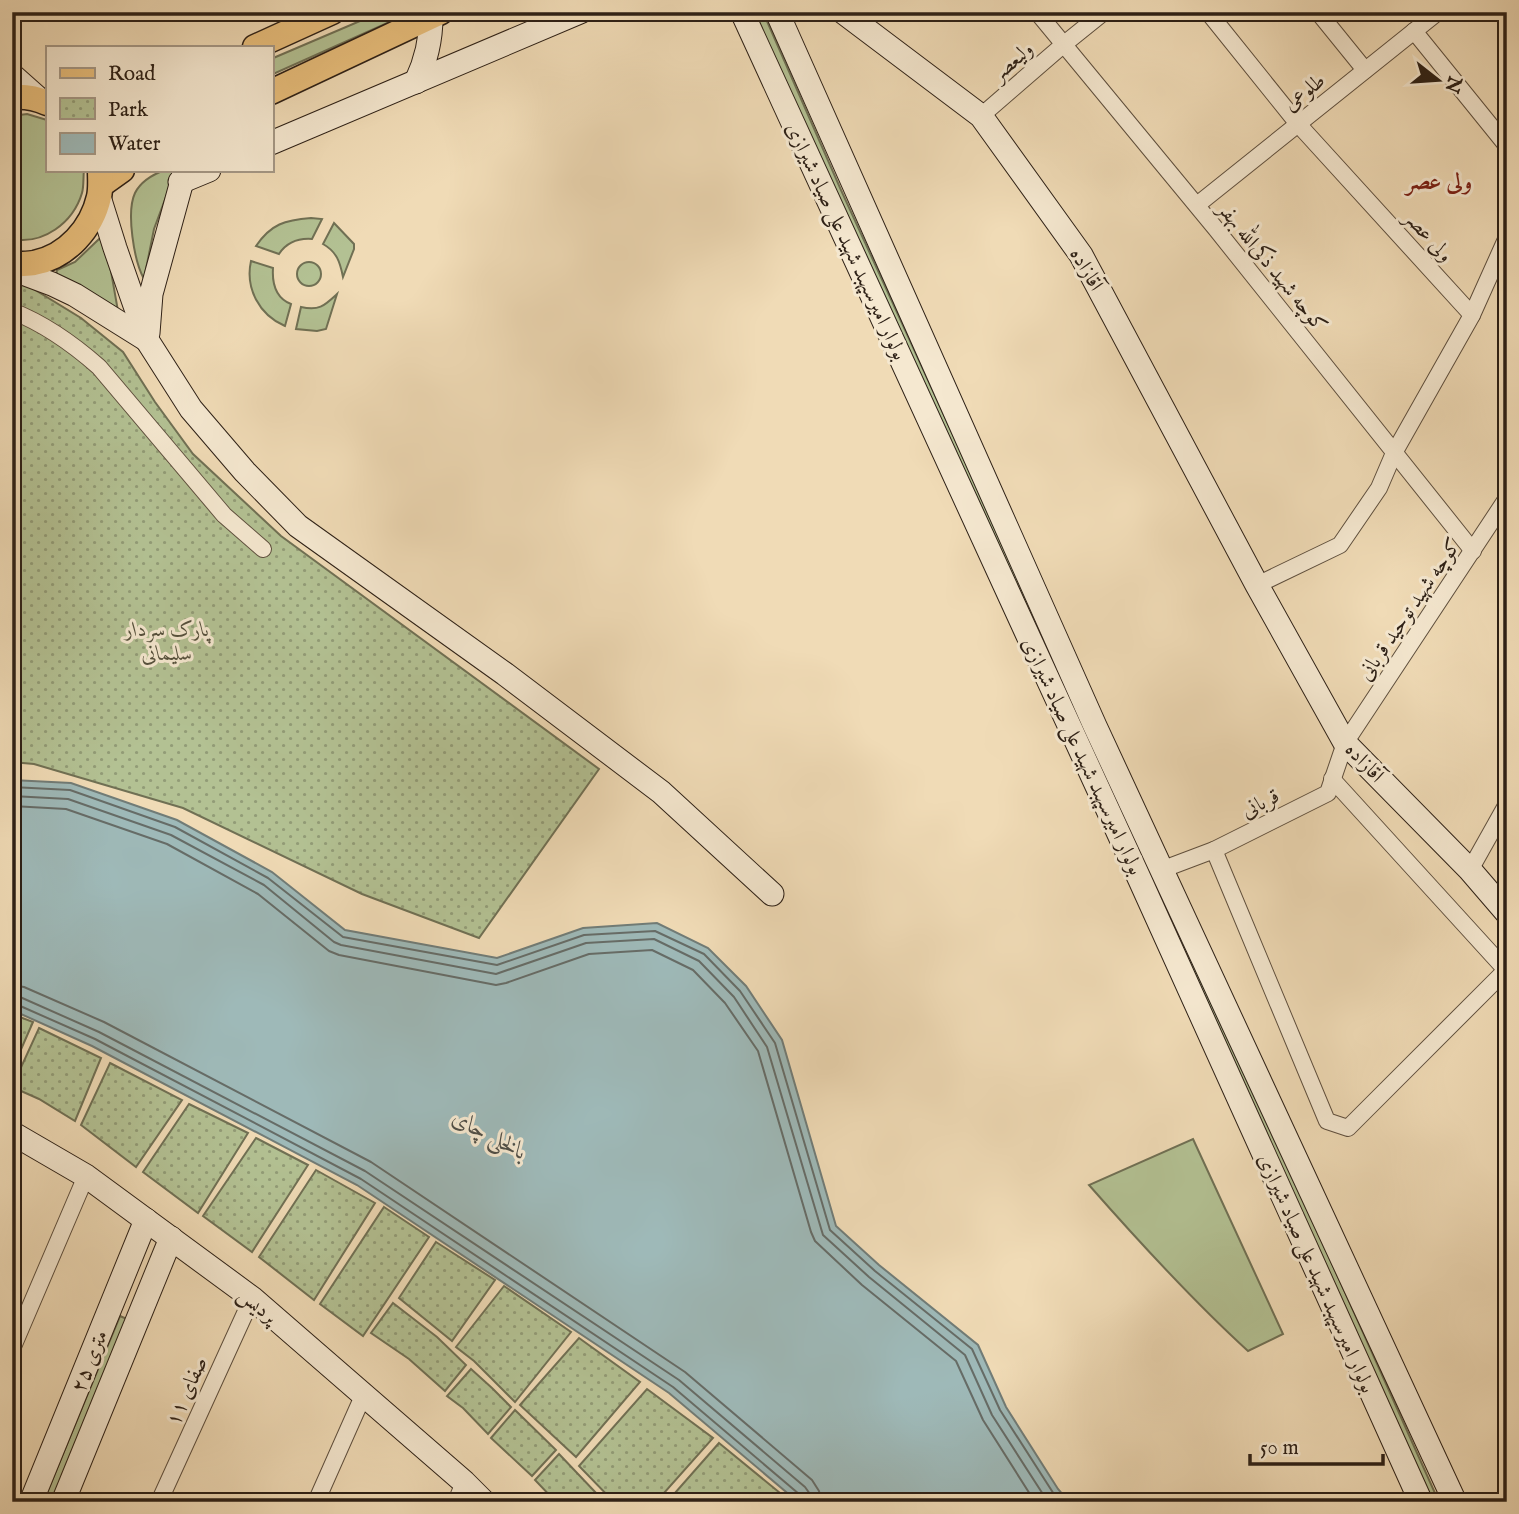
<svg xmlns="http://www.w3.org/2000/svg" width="1519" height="1514" font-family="'IM FELL English',Amiri,serif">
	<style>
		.grass { fill: #b3c193; stroke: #707054; stroke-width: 2 }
		.park { fill: url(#park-dots); stroke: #707054; stroke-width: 2 }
		.water { fill: #9eb9b8; stroke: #717c77; stroke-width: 2 }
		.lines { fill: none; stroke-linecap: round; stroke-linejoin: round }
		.shore { stroke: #666c67; stroke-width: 2 }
		.street-casing { stroke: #5e4f3e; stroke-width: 18 }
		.secondary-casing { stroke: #2d2016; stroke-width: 25 }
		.primary-casing { stroke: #2d2016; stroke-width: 27 }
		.street { stroke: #f5e8d0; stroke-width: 16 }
		.secondary { stroke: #f5e8d0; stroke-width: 23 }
		.primary { stroke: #e8be7b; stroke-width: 24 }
		.labels { text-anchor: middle; stroke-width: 6; stroke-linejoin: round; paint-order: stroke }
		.street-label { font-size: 21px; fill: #2d2016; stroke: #f5e8d0 }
		.park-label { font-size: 21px; font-style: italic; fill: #55503c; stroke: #f5e8d0 }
		.neighbourhood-label { font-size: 23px; font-weight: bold; fill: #7a1f14; stroke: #f5e8d0 }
		.water-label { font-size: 23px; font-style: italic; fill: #4f4e47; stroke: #f5e8d0 }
	</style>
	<defs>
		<pattern id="park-dots" width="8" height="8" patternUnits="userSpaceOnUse" patternTransform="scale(1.75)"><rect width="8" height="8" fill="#b3c193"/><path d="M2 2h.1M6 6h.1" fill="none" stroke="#929c77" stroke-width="1.8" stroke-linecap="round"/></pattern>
	</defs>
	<rect width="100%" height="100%" fill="#f0dbb6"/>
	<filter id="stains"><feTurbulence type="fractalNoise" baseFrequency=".00286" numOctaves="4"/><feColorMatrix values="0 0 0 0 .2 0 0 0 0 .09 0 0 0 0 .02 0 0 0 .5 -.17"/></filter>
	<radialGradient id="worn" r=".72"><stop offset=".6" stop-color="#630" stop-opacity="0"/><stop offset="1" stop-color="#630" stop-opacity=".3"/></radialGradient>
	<g class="grass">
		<path d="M 381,12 L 412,12 L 271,75 L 271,59 Z"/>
		<path d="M 752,12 L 763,12 L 841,190 L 1127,815 L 1126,819 L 1123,821 Z"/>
		<path d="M 27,114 L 47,120 L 47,170 L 84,170 C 83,178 84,186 82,193 C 73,223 43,245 12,239 L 12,116 Z"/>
		<path d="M 165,170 L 176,170 L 154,229 L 144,279 C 134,261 126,212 135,193 C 141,181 154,174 165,170 Z"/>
		<path d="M 311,218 L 322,219 L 312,239 C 298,238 287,242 279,254 L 256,246 C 271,224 285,220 311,218 Z"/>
		<path d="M 334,223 L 354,244 L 354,249 L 343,277 C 340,262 337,252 323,244 Z"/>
		<path d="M 99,239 L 106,243 L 118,311 L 56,276 L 57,270 L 75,262 Z"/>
		<path d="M 251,261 L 273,268 C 272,283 276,298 291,304 L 285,326 C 259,315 245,288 251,261 Z"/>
		<circle cx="309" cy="274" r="12"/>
		<path d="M 337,294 L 326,329 L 317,331 L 296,329 L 301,307 C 319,311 324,306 337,294 Z"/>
		<path d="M 1158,882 L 1227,1029 L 1439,1502 L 1429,1502 L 1153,883 Z"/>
		<path d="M 1193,1139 L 1283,1334 L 1248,1351 C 1191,1299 1140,1243 1089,1185 Z"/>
		<path d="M 120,1316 L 127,1319 L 52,1502 L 43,1502 Z"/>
	</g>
	<g class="park">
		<path d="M 12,281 L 27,285 L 81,318 L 123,352 L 155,402 L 193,454 L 281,536 L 599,769 L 479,938 L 362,894 L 183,808 L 34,764 L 12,762 Z"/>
		<path d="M 12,1014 L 33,1022 L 12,1070 Z"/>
		<path d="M 39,1028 L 101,1058 L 75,1121 L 39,1099 L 12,1087 Z"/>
		<path d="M 110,1063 L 182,1100 L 136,1167 L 81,1125 Z"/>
		<path d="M 189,1104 L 248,1133 L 198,1213 L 143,1172 Z"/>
		<path d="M 256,1138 L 308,1165 L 252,1252 L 203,1216 Z"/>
		<path d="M 316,1170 L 375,1203 L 314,1300 L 259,1257 Z"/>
		<path d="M 384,1207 L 429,1237 L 363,1336 L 320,1304 Z"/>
		<path d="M 436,1242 L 495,1280 L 452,1341 L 399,1298 Z"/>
		<path d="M 504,1286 L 571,1332 L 515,1402 L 474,1361 L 456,1347 Z"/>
		<path d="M 393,1303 L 437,1337 L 466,1365 L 445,1391 L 409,1359 L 371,1333 Z"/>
		<path d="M 579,1338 L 640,1382 L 576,1457 L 520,1405 Z"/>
		<path d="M 471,1369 L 492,1388 L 511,1407 L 488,1434 L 463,1408 L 447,1396 Z"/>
		<path d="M 647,1389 L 713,1438 L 656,1502 L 614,1502 L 579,1466 Z"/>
		<path d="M 515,1410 L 556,1450 L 532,1476 L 491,1438 Z"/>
		<path d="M 719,1443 L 791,1502 L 667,1502 Z"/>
		<path d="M 559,1454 L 598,1495 L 591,1502 L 556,1502 L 535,1480 Z"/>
	</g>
	<path class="water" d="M 12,780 L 71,783 L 177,820 L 272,872 L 345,930 L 497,958 L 583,928 L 657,923 L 708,948 L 746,986 L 782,1040 L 836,1226 L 879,1265 L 978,1345 L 1006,1407 L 1058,1489 L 1069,1502 L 798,1502 L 669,1393 L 357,1185 L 92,1046 L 12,1010 Z"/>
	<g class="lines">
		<g class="shore">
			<path d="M 12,787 L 70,790 L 175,827 L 268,878 L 343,937 L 497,965 L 584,935 L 655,931 L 704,954 L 740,991 L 775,1043 L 830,1230 L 875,1271 L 972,1349 L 1000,1410 L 1059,1502"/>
			<path d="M 12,796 L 68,799 L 171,835 L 264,885 L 334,942 L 341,945 L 496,974 L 586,943 L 654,939 L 699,961 L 734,997 L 767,1047 L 823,1235 L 869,1277 L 965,1355 L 992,1415 L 1048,1502"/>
			<path d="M 12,806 L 66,809 L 167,844 L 258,894 L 329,951 L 339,955 L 496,985 L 506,983 L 589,954 L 652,950 L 693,970 L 725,1003 L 758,1051 L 811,1232 L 815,1241 L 862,1285 L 956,1361 L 983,1420 L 1035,1502"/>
			<path d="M 12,985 L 24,987 L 104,1022 L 371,1162 L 685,1372 L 812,1480 L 819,1491 L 821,1502"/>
			<path d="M 12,995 L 20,997 L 99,1032 L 365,1171 L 679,1380 L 805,1487 L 810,1494 L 810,1502"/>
			<path d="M 12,1004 L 18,1005 L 95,1039 L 361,1179 L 673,1387 L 799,1494 L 802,1502"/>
		</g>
		<g class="street-casing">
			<g id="street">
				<path d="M 1037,12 L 1216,229 L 1473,551"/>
				<path d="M 1208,12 L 1298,124 L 1472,315"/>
				<path d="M 1318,12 L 1365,70"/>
				<path d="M 1414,31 L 1507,146"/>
				<path d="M 981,116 L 1063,45 L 1104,12"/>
				<path d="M 1197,205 L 1438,12"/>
				<path d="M 12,311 C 45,324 73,344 99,367 L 224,515 L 263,549"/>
				<path d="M 1257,585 L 1340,545 L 1379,488 L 1394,453 L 1472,315 L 1507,237"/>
				<path d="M 1214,850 L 1327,1121 L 1348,1128 L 1506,970 L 1332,779"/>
				<path d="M 1161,870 L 1214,850 L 1328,793 L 1345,743 L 1507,498"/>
				<path d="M 1470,870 L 1507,804"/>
				<path d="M 12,1349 L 86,1176"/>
				<path d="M 159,1502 L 252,1298"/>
				<path d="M 316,1502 L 363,1396"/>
				<path d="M 456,1502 L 464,1482"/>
			</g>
		</g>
		<g class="secondary-casing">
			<g id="secondary">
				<path d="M 742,12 L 1140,880 L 1421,1502"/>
				<path d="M 777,12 L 1095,726 L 1455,1502"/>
				<path d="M 843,12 L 981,116 L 1081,255 L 1257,585 L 1345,743 L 1470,870 L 1507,913"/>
				<path d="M 12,75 L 39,99"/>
				<path d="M 416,82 C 426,61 431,41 431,17"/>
				<path d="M 271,143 L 580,12"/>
				<path d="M 180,182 L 209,170"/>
				<path d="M 99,197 L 115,248 L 147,340 L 191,409 L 245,472 L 298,526 L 505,674 L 661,792 L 772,894"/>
				<path d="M 12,269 L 52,284 L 75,295 L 147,340"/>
				<path d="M 148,333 L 151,294 L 185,170"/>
				<path d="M 12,1133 L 86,1176 L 252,1298 L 464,1482 L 484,1502"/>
				<path d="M 31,1502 L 146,1220"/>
				<path d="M 63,1502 L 171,1238"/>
			</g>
		</g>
		<g class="primary-casing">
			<g id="primary">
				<path d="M 255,47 L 332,12"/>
				<path d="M 271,92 L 441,12"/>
				<path d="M 12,97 C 24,96 36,98 47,103"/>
				<path d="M 101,185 L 122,170"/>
				<path d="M 12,265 C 19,264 27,264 34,263 C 67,257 92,228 99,197 C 101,188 100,179 100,170"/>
			</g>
		</g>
		<use href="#street" class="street"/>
		<use href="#secondary" class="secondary"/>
		<use href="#primary" class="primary"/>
	</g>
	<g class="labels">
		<g class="street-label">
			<text transform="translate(1012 61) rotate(-41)" y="7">ولیعصر</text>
			<text transform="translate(1304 92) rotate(-39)" y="7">طلوعی</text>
			<text transform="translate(1429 236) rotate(48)" y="7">ولی عصر</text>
			<text transform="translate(847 241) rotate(65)" y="7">بولوار امیرسپهبد شهید علی صیاد شیرازی</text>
			<text transform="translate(1273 267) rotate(51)" y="7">کوچه شهید ذکی‌الله بهفر</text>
			<text transform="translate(1087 269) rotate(60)" y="7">آقازاده</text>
			<text transform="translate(1409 609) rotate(-56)" y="7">کوچه شهید توحید قربانی</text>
			<text transform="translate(1083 756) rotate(65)" y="7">بولوار امیرسپهبد شهید علی صیاد شیرازی</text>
			<text transform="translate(1365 762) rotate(47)" y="7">آقازاده</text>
			<text transform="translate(1260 803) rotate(-27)" y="7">قربانی</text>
			<text transform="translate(1317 1273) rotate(66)" y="7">بولوار امیرسپهبد شهید علی صیاد شیرازی</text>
			<text transform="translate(258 1305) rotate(40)" y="7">پردیس</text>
			<text transform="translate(89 1361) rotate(-68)" y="7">۲۵ متری</text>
			<text transform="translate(186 1391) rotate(-66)" y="7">صفای ۱۱</text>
		</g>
		<g class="park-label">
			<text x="167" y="636">پارک سردار<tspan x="167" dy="24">سلیمانی</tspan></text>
		</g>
		<g class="neighbourhood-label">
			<text x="1439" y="189">ولی عصر</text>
		</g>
		<g class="water-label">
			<text transform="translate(490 1134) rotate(28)" y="8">بالخلی چای</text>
		</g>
	</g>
	<rect width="1519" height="1514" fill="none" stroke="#f0dbb6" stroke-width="42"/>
	<rect x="14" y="14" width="1491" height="1486" fill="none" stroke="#2d2016" stroke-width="3.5"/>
	<rect x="21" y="21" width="1477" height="1472" fill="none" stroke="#2d2016" stroke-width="2"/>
	<rect x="46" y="46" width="228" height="126" fill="#f5e8d0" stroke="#a59886" stroke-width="2"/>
	<rect x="60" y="68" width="35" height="10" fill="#e8be7b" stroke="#a59886" stroke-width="2"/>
	<text x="108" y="80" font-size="21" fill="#2d2016">Road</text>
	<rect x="60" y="98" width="35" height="21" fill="url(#park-dots)" stroke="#a59886" stroke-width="2"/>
	<text x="108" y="116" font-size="21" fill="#2d2016">Park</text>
	<rect x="60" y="133" width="35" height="21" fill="#9eb9b8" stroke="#a59886" stroke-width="2"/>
	<text x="108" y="150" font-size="21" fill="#2d2016">Water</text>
	<g transform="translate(1438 80) rotate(107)" stroke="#f5e8d0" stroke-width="5" paint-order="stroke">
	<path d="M0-5L12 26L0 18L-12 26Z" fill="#2d2016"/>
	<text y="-10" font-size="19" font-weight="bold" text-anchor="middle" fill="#2d2016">N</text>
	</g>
	<path d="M1250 1454v10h133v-10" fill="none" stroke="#2d2016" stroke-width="3.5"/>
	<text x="1260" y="1454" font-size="21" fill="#2d2016" stroke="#f5e8d0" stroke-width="5" paint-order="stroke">50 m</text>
	<rect width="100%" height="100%" filter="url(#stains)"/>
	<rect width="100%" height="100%" fill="url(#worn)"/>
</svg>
